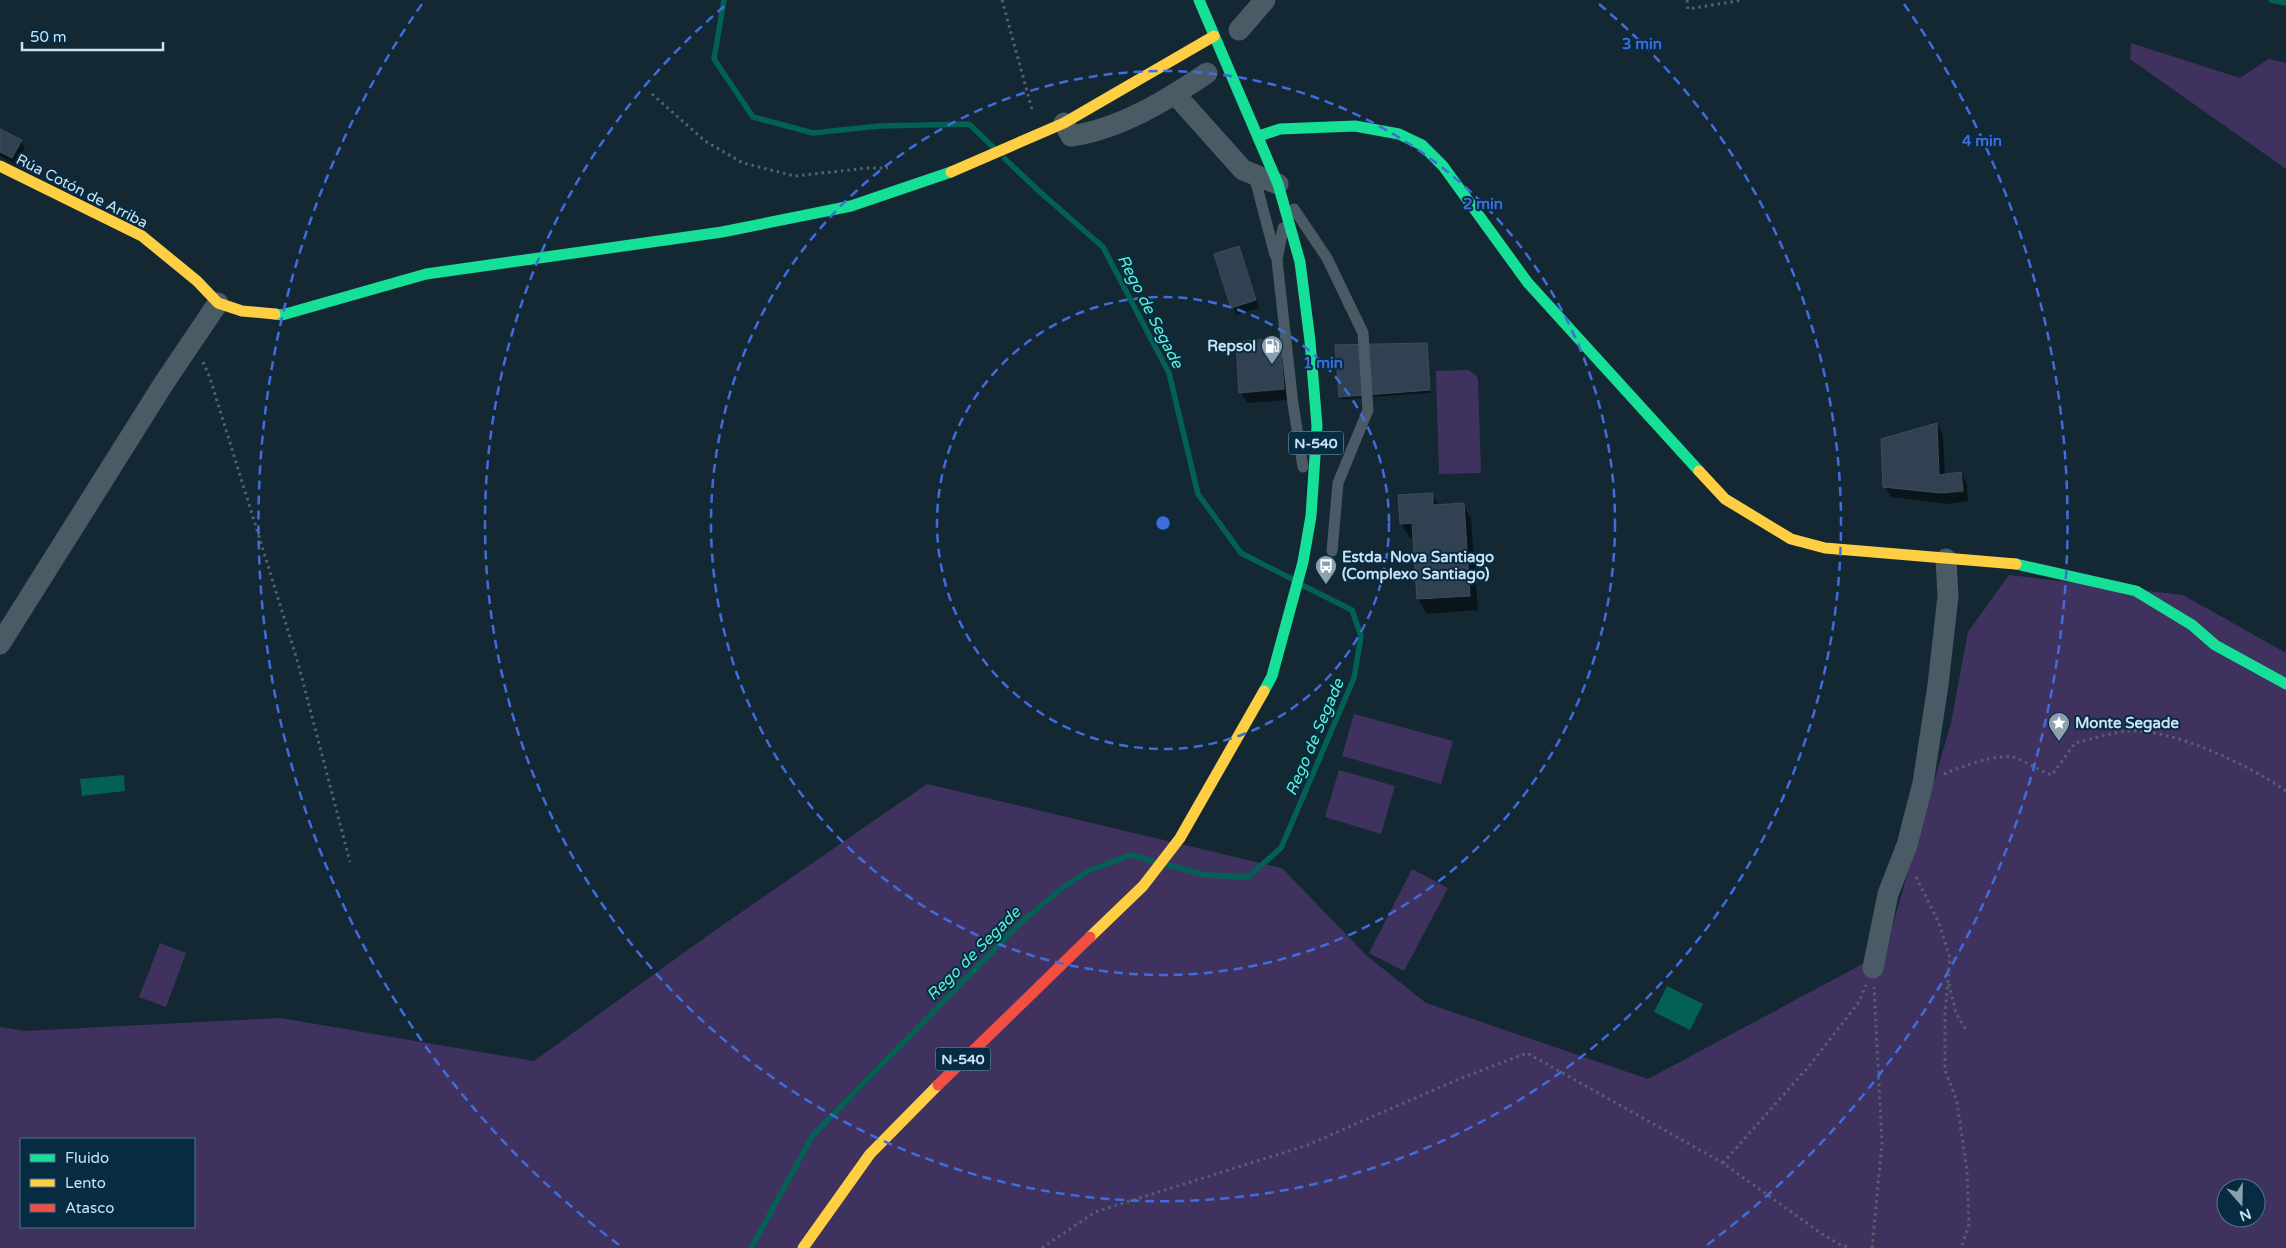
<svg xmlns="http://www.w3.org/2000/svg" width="2286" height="1248" font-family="'Varela Round',sans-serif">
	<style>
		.green { fill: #3f325e; fill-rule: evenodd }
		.water { fill: #036055 }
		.shadow { fill: #0007 }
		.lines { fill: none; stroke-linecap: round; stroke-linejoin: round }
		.stream { stroke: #036055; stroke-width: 5.5 }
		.building { fill: #324151; stroke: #3f4d5a }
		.path { stroke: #53626b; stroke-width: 3; stroke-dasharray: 2.5 4; stroke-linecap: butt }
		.lane { stroke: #4a5b66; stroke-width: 11 }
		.street { stroke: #4a5b66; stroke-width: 21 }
		.fast { stroke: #16e098; stroke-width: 11 }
		.slow { stroke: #ffcf43; stroke-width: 11 }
		.jam { stroke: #f24e42; stroke-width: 11 }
		.ring { fill: none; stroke: #406cde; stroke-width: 2.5; stroke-dasharray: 9 6 }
		.labels { text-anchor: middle; stroke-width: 4; stroke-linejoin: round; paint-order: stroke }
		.shield { fill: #072b40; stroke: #90abbe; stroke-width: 1 }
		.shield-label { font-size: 14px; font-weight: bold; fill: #cbe2f4 }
		.street-label { font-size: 15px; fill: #cbe2f4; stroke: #072b40 }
		.poi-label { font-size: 15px; font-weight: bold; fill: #cbe2f4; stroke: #072b40; text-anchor: start }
		.water-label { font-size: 16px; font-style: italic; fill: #5af1d7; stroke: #072b40 }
		.centre { fill: #406cde; stroke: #072b40; stroke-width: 2.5 }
		.ring-label { font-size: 15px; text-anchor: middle; font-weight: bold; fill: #406cde; stroke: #072b40; stroke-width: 4; stroke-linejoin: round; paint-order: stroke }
	</style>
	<rect width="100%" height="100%" fill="#142833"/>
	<g class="green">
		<path d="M 2131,43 L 2240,78 L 2269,59 L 2286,63 L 2286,169 L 2130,59 Z"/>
		<path d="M 1468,370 L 1477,376 L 1478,381 L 1481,473 L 1439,474 L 1436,371 Z"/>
		<path d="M 2009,575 L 2183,595 L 2286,653 L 2286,1248 L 0,1248 L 0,1027 L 24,1031 L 280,1018 L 534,1061 L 707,936 L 927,784 L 1282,868 L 1366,955 L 1426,1003 L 1648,1079 L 1885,952 L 1951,723 L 1968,632 ZM 21,1139 L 194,1139 L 194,1227 L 21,1227 ZM 2226,1188 L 2256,1188 L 2256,1218 L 2226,1218 Z"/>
		<path d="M 1354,714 L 1453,741 L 1441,784 L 1342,756 Z"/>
		<path d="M 1339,770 L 1395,786 L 1381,834 L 1325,817 Z"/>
		<path d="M 1412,869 L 1448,888 L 1404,971 L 1369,953 Z"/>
		<path d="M 160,943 L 186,953 L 166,1007 L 139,997 Z"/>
	</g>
	<g class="water">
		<path d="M 124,775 L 125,791 L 82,796 L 80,779 Z"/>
		<path d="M 1667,986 L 1703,1004 L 1690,1030 L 1654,1012 Z"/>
	</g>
	<g class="shadow">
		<path d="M 0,130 L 21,141 L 25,148 L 16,165 L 0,156 Z"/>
		<path d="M 1238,248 L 1259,308 L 1236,315 L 1215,255 Z"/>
		<path d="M 1279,339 L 1286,350 L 1289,400 L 1247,403 L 1241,392 Z"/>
		<path d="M 1426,345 L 1431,393 L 1342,399 L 1340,396 Z"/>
		<path d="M 1937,424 L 1943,435 L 1945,475 L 1961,474 L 1967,484 L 1968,501 L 1947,504 L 1891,497 L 1885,486 Z"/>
		<path d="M 1432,494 L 1439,506 L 1463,504 L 1471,519 L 1478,610 L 1427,614 L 1418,599 L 1414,538 L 1410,538 L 1401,523 Z"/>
	</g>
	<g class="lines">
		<g class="stream">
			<path d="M 724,0 L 714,59 L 753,117 L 813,133 L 879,126 L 969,124 L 993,147"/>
			<path d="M 2271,0 L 2286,3"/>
			<path d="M 1005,159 L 1040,192 L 1103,247 L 1169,373 L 1198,494 L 1241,553 L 1292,579"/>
			<path d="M 1168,865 L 1206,875 L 1248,877 L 1281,848 L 1354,678 L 1361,636 L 1352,610 L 1304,586"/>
			<path d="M 751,1248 L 813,1135 L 1017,926 L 1061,889 L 1088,871 L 1131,855 L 1152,861"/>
		</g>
	</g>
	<g class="building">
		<path d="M 0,129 L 22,140 L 12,158 L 0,152 Z"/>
		<path d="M 1239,246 L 1256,300 L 1231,308 L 1214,254 Z"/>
		<path d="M 1280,338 L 1284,389 L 1239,393 L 1236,342 Z"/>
		<path d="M 1427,343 L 1430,390 L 1339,397 L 1335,345 Z"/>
		<path d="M 1937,423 L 1939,475 L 1961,472 L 1963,491 L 1941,493 L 1883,487 L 1881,439 Z"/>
		<path d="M 1433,493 L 1433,505 L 1464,503 L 1470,596 L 1417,599 L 1412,523 L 1400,524 L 1398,495 Z"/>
	</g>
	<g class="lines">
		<g class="path">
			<path d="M 1002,0 L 1033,113"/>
			<path d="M 1687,0 L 1688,9 L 1743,0"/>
			<path d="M 652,94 L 705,141 L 743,163 L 795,176 L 868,168 L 888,168"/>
			<path d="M 203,362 L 210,378 L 298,663 L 350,862"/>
			<path d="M 1944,774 C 1960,767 1999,752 2016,758 C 2029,763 2039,771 2052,775 L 2075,743 C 2092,739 2110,733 2127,731 C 2172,728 2249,765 2286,791"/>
			<path d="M 1916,877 L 1939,923 L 1950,958 L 1945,1013 L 1945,1070 L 1957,1102 L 1967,1171 L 1969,1225 L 1961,1248"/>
			<path d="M 1949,984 L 1956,1013 L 1967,1032"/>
			<path d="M 1723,1163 L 1810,1065 L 1859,1002 L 1866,985"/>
			<path d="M 1042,1248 L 1095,1212 L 1305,1146 L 1459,1079 L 1527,1053 L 1723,1163 L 1822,1234 L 1839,1244 L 1851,1248"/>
			<path d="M 1872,1248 L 1882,1143 L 1874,987"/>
		</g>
		<g class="lane">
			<path d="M 1254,175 L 1275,255"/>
			<path d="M 1294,209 L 1327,258 L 1363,333 L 1368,410 L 1338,483 L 1332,551"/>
			<path d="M 1283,228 L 1277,260 L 1293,404 L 1303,467"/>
		</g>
		<g class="street">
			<path d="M 1239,30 L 1265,0"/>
			<path d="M 1175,94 L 1243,170 L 1278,184"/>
			<path d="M 1064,123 L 1071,136 C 1120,129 1167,100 1207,73"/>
			<path d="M 0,644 L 164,383 L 218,303"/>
			<path d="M 1873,968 L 1888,894 L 1907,845 L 1923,783 L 1938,685 L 1948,596 L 1946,559"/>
		</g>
		<g class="fast">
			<path d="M 1199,0 L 1278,184 L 1300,262 L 1310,341 L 1317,426 L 1311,516 L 1303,562 L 1272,676 L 1264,691"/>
			<path d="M 1259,136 L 1280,129 L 1355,126 L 1399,134 L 1422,145 L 1443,166 L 1528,283 L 1699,471"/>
			<path d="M 275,314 L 282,315 L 426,274 L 722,232 L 851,206 L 951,172"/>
			<path d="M 2016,564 L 2136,591 L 2192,625 L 2215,645 L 2286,684"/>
		</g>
		<g class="slow">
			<path d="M 0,166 L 142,236 L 197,281 L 218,303 L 242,311 L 275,314"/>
			<path d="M 951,172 L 1064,123 L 1214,36"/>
			<path d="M 1699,471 L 1725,499 L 1791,539 L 1825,548 L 2016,564"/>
			<path d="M 1090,937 L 1143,886 L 1180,838 L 1264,691"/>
			<path d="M 803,1248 L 870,1154 L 938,1085"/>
		</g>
		<path class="jam" d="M 938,1085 L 1090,937"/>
	</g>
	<g class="ring">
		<circle cx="1163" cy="523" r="226"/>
		<circle cx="1163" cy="523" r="452"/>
		<path d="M1599 4A678 678 0 1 1 727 4"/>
		<path d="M619 1245A904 904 0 0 1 422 4M1904 4A904 904 0 0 1 1707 1245"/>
	</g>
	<defs>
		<g id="fuel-pin" transform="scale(1.125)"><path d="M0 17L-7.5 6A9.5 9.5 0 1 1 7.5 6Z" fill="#8ba1b0" stroke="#072b40"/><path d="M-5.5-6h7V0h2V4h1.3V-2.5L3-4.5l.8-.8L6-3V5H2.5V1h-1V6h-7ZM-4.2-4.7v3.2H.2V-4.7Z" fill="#fff"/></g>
		<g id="bus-pin" transform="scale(1.125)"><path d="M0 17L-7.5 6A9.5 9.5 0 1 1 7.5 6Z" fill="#8ba1b0" stroke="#072b40"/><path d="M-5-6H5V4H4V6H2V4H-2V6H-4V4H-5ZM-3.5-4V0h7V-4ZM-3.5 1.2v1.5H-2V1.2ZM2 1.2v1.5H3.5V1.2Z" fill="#fff"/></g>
		<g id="sight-pin" transform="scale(1.125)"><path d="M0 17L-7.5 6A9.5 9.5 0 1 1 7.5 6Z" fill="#8ba1b0" stroke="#072b40"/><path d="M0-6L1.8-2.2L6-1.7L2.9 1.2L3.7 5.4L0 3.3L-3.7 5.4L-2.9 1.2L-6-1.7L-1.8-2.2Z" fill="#fff"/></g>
	</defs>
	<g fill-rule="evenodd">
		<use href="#fuel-pin" x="1272" y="346"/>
		<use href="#bus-pin" x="1326" y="566"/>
		<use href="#sight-pin" x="2059" y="723"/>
	</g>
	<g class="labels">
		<g class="shield">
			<rect x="1288.5" y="431.5" width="55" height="23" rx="4"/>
			<rect x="935.5" y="1047.5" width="55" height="23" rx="4"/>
		</g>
		<g class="shield-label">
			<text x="1316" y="448">N-540</text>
			<text x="963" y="1064">N-540</text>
		</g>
		<g class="street-label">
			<text transform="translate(82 191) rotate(27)" y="5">Rúa Cotón de Arriba</text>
		</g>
		<g class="poi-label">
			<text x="1256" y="351" text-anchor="end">Repsol</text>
			<text x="1342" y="562">Estda. Nova Santiago<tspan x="1342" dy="17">(Complexo Santiago)</tspan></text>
			<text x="2075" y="728">Monte Segade</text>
		</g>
		<g class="water-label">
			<text transform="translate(1151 311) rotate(63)" y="6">Rego de Segade</text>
			<text transform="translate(1314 737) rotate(-67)" y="6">Rego de Segade</text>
			<text transform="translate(973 953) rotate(-45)" y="6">Rego de Segade</text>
		</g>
	</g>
	<circle cx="1163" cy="523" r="8" class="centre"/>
	<g class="ring-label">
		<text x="1642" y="49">3 min</text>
		<text x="1982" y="146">4 min</text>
		<text x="1483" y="209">2 min</text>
		<text x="1323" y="368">1 min</text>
	</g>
	<rect x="20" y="1138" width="175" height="90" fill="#072b40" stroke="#557488"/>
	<rect x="30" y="1154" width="25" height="8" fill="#16e098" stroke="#557488"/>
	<text x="65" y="1163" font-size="15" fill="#cbe2f4">Fluido</text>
	<rect x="30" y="1179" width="25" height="8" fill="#ffcf43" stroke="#557488"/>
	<text x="65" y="1188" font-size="15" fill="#cbe2f4">Lento</text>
	<rect x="30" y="1204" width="25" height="8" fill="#f24e42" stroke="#557488"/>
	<text x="65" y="1213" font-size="15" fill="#cbe2f4">Atasco</text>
	<g transform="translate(2241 1203) rotate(160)"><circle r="24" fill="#072b40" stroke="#557488"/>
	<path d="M0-4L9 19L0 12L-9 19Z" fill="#8ba1b0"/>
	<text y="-8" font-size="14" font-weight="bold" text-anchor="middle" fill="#cbe2f4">N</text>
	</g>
	<path d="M22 42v8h141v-8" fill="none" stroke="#cbe2f4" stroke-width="2.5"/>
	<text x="30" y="42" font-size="15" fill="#cbe2f4" stroke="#072b40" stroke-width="4" paint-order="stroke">50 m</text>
</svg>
